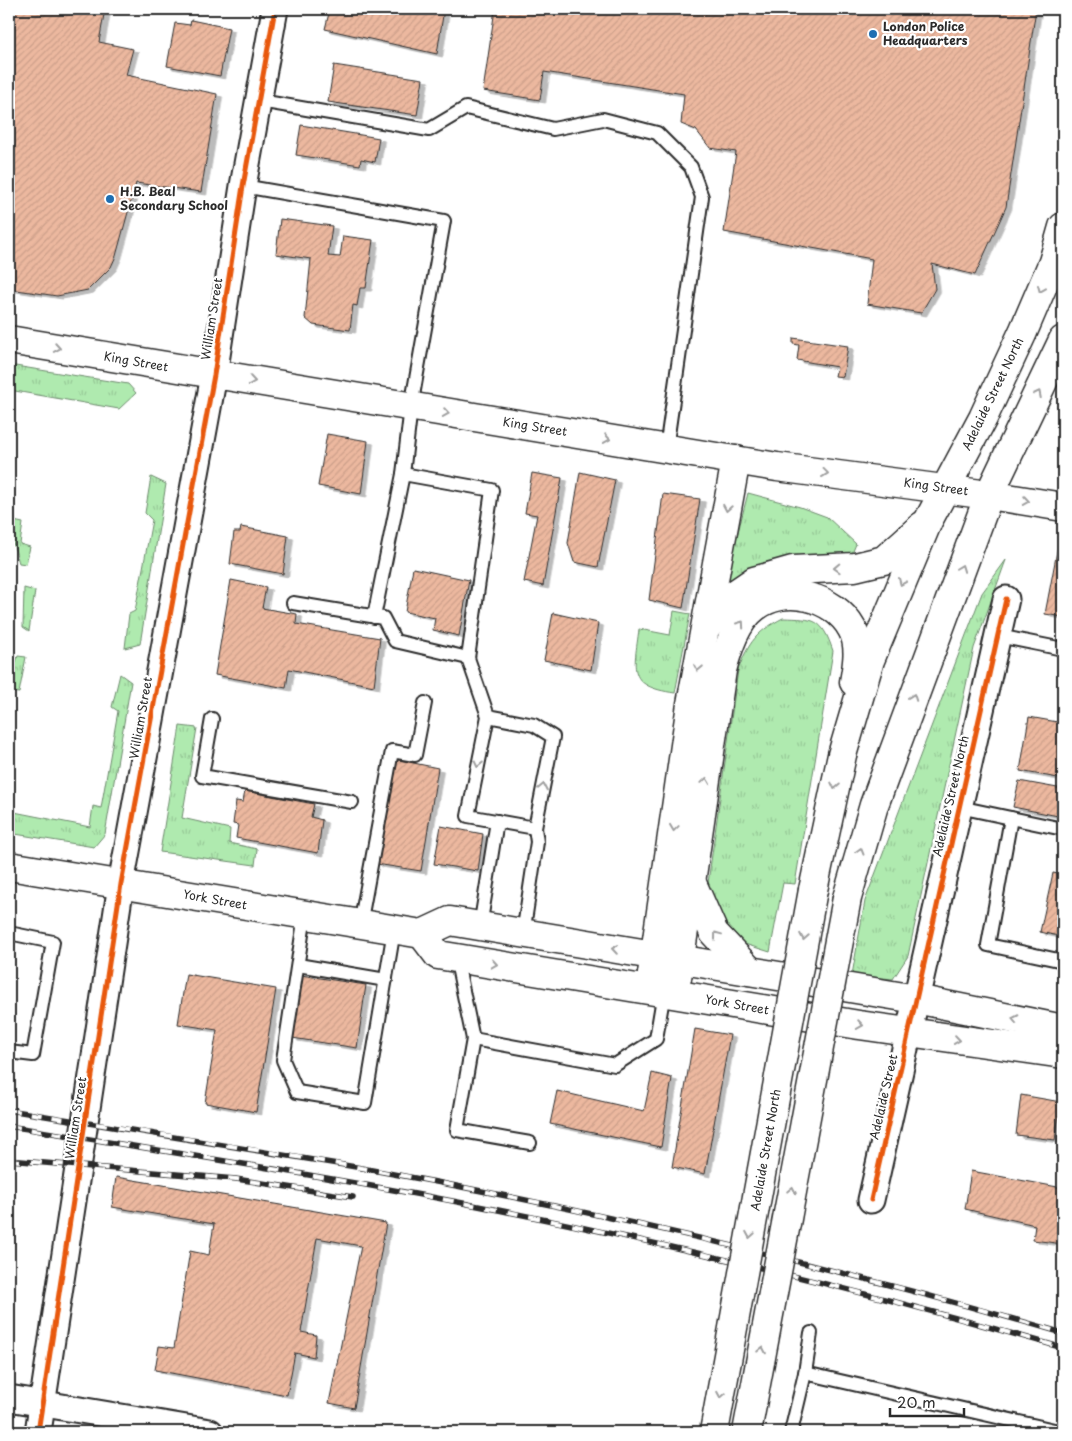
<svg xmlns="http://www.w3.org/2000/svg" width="1072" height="1441" font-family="'Playpen Sans',sans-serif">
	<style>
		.grass { fill: url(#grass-tufts); stroke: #6d8a6d }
		.building { fill: url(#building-hatch); stroke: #2b2b2b; filter: url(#shadow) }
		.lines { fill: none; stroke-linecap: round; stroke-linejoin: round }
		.service-casing { stroke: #2b2b2b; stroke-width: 16 }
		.minor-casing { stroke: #2b2b2b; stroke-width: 29 }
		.tertiary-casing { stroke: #2b2b2b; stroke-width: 31 }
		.secondary-casing { stroke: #2b2b2b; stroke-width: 31 }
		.service { stroke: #fff; stroke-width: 12 }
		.minor { stroke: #fff; stroke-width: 25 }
		.tertiary { stroke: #fff; stroke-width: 28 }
		.secondary { stroke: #fff; stroke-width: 28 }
		.rail-casing { stroke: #2b2b2b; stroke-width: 5.5 }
		.rail { stroke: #fff; stroke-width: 4; stroke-dasharray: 11; stroke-linecap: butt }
		.secondary-bridge-casing { stroke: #2b2b2b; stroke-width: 31; stroke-linecap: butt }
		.secondary-bridge { stroke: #fff; stroke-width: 28 }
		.cycleway-casing { stroke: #fff; stroke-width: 8 }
		.cycleway { stroke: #e8590c; stroke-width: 5 }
		.oneway { stroke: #a0a0a0 }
		.poi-dot { fill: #1f6fb2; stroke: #fff; stroke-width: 2 }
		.labels { text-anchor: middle; stroke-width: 4.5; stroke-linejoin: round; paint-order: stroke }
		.poi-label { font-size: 12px; font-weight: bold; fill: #2b2b2b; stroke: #fff; text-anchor: start }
		.street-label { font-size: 12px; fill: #2b2b2b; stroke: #fff }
	</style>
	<defs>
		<pattern id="grass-tufts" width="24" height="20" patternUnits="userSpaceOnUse" patternTransform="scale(1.25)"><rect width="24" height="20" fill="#afeaaf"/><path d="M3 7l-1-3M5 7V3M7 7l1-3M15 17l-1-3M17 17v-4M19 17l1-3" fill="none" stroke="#97c997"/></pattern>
		<pattern id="building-hatch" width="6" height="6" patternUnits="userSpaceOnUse" patternTransform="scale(1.25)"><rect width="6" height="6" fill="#ecb89f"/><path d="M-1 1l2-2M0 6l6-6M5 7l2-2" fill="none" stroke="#cb9e89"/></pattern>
		<filter id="shadow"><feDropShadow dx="5.5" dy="3" stdDeviation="0" flood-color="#0004"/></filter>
	</defs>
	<rect width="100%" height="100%" fill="#fff"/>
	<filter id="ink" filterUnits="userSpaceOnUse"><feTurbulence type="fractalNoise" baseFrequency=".02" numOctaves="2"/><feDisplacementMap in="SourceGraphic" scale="10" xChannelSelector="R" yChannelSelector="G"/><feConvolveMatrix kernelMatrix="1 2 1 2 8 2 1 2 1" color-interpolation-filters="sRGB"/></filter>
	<g filter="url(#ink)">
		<g class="grass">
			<path d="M 9,365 L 128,384 L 136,393 L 119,409 L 9,390 Z"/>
			<path d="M 151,477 L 166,484 L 140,644 L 125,648 L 129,614 L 135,611 L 152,520 L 145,513 Z"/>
			<path d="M 748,493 L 800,507 L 827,517 L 856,544 L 851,556 L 724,587 Z"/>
			<path d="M 9,520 L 23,523 L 20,544 L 30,547 L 26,564 L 19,563 L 9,529 Z"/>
			<path d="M 1006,560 L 974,648 L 908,956 L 893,979 L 852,975 L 865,901 L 982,593 Z"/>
			<path d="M 24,588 L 35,591 L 29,631 L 23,627 Z"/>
			<path d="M 674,611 L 690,614 L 675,693 C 626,686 634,670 639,629 L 670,635 Z"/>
			<path d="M 783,618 C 815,619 822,618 833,651 L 795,884 L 783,883 L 770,952 L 732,940 L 715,914 L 708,883 L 738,670 C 749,642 756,632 783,618 Z"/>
			<path d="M 18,656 L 26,657 L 19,693 L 9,692 L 9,683 Z"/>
			<path d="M 120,674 L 131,682 L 105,834 L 94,847 L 9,833 L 9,811 L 90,827 L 93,806 L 101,808 L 118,711 L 112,707 Z"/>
			<path d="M 180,726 L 197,728 L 182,818 L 230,829 L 229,843 L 257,849 L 255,865 L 160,852 Z"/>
		</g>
		<g class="building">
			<path d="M 9,9 L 105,9 L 99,42 L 133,49 L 126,75 L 217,94 L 201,192 L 136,183 L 116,256 L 111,267 L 88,290 L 57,296 L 10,289 L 13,265 L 9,264 Z"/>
			<path d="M 330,9 L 444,9 L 437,54 L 325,29 Z"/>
			<path d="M 495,9 L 1036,9 L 1006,207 L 975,275 L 932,264 L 935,289 L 921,313 L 867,304 L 872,259 L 724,232 L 736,152 L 710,148 L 696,130 L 681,124 L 684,94 L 544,72 L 540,100 L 483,91 Z"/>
			<path d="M 191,20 L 229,28 L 220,76 L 167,66 L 175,23 L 190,25 Z"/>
			<path d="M 334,65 L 423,79 L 417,115 L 328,102 Z"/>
			<path d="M 301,125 L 379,138 L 375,162 L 361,159 L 360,165 L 296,155 Z"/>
			<path d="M 280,219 L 332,226 L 328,256 L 340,257 L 343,236 L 373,240 L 366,288 L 360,288 L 357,306 L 353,305 L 350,330 L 313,325 L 305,318 L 311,259 L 276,254 Z"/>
			<path d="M 793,338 L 848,346 L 843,377 L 835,376 L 837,367 L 797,360 L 799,345 L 793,344 Z"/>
			<path d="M 327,434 L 368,441 L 361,494 L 318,486 Z"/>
			<path d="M 580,472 L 615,480 L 598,567 L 574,562 L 568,543 Z"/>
			<path d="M 532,473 L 562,478 L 543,586 L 524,582 L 537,515 L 525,513 Z"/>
			<path d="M 663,494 L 700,499 L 683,608 L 649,600 Z"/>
			<path d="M 241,527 L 288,536 L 283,574 L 230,564 L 234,532 L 240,532 Z"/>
			<path d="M 1058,546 L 1063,547 L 1063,617 L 1045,614 Z"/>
			<path d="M 413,568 L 469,580 L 459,636 L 433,630 L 435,618 L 405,612 Z"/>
			<path d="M 231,580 L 266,587 L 262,608 L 297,614 L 296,624 L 380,638 L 374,686 L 289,669 L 286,688 L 215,675 Z"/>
			<path d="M 553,613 L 598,623 L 591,670 L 544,660 Z"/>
			<path d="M 1029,717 L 1063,723 L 1063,779 L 1020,771 Z"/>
			<path d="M 394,759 L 438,768 L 421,871 L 376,864 Z"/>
			<path d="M 1019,781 L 1063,789 L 1063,817 L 1013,807 Z"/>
			<path d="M 245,791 L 314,804 L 311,817 L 322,820 L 318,853 L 236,838 L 238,825 L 233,824 L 236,801 L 243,802 Z"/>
			<path d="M 441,826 L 483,834 L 478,871 L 434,864 Z"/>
			<path d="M 1053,873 L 1063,875 L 1063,937 L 1040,932 Z"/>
			<path d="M 186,974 L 276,989 L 256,1112 L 205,1103 L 217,1030 L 178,1024 Z"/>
			<path d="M 301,975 L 366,985 L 357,1048 L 292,1038 Z"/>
			<path d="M 695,1029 L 730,1035 L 705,1174 L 672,1167 Z"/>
			<path d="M 652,1073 L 672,1078 L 661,1147 L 550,1124 L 557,1091 L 644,1111 Z"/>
			<path d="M 1021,1095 L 1061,1102 L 1055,1140 L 1016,1135 Z"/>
			<path d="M 971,1171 L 1063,1188 L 1063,1244 L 1033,1240 L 1035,1225 L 965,1209 Z"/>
			<path d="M 116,1177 L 386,1223 L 354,1408 L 329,1403 L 361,1246 L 317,1238 L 301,1332 L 316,1335 L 314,1357 L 295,1353 L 287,1395 L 155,1370 L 159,1346 L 174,1348 L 190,1251 L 209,1255 L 214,1224 L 112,1207 Z"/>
		</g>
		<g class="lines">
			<g class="service-casing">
				<g id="service">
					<path d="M 260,101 L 429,130 L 466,108 L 553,129 L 603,119 L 657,133 L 691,167 L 702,197 L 666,449"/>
					<path d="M 243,186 L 444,221 L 411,407 L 403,474"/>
					<path d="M 293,603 L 383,618 L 395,641 L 468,658 L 492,490 L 403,474 L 374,617"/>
					<path d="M 998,636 L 1063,649"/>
					<path d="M 468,658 L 488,716 L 468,816 L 535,828 L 553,737 L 534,725 L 488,716"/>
					<path d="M 212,719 L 202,776 L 352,802"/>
					<path d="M 959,807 L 1011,818"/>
					<path d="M 1063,829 L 1011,818 L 988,945 L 1063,961"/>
					<path d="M 305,915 L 283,1060 L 297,1092 L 365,1103 L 394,930"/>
					<path d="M 360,925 L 392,751 L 415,755 L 425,703"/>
					<path d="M 480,927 L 497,821"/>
					<path d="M 9,933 L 53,942 L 33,1055 L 9,1052"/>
					<path d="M 523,934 L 537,842 L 535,828"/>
					<path d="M 456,957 L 473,1039 L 615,1065 L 656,1039 L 664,992"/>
					<path d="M 298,965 L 386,980"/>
					<path d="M 473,1039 L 457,1130 L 530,1143"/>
					<path d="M 805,1373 L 1063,1432"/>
					<path d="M 791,1432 L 805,1373 L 811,1333"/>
				</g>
			</g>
			<g class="minor-casing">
				<g id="minor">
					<path d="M 871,1200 L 1006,599"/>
					<path d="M 9,1398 L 210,1432"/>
					<path d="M 38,1432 L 121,884 L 214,375 L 243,186 L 275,9"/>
				</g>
			</g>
			<g class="tertiary-casing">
				<path id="tertiary" d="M 989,495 L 1063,507"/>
			</g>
			<g class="secondary-casing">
				<g id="secondary">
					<path d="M 9,340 L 777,467 L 989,495"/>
					<path d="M 707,627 L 732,596 L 754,581 L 793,570 L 855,567 L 884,560 L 922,526"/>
					<path d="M 9,866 L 422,934 L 450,921 L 916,999 L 1063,1029"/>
					<path d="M 691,881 L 714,933 L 750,971"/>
					<path d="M 813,890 L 842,755 L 870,660 L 928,521 L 983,418 L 1023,332 L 1053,262 L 1063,227"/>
					<path d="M 847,898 L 874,805 L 989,495 L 1063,340"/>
					<path d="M 422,934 L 438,955 L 859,1025 L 1063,1054"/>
					<path d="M 652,974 L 691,704 L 736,460"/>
					<path d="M 677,978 L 722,670 C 728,648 736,621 755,607 C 785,584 834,596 852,629 C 861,645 857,665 854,682"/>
				</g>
			</g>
			<use href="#service" class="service"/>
			<use href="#minor" class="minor"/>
			<use href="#tertiary" class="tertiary"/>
			<use href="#secondary" class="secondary"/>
			<g class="rail-casing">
				<g id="rail">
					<path d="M 9,1110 C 125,1129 241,1147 356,1167 C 594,1210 831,1266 1063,1333"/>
					<path d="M 9,1126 C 164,1151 319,1175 473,1205 C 672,1244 869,1292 1063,1348"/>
					<path d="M 9,1160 L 236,1179 L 353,1197"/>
				</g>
			</g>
			<use href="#rail" class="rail"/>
			<g class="secondary-bridge-casing">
				<g id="secondary-bridge">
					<path d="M 714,1432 L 813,890"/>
					<path d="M 747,1432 L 847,898"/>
				</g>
			</g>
			<use href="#secondary-bridge" class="secondary-bridge"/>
			<g class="cycleway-casing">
				<g id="cycleway">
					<path d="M 871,1200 L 1006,599"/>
					<path d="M 38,1432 L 121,884 L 214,375 L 243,186 L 275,9"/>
				</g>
			</g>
			<use href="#cycleway" class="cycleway"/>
		</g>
		<defs><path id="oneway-chevron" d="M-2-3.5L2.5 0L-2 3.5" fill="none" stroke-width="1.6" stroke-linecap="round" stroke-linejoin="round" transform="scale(1.25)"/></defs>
		<g class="oneway">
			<use href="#oneway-chevron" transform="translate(1041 289) rotate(113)"/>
			<use href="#oneway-chevron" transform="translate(57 348) rotate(10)"/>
			<use href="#oneway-chevron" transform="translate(252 381) rotate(9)"/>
			<use href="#oneway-chevron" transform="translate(1038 394) rotate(-63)"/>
			<use href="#oneway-chevron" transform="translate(446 413) rotate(9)"/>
			<use href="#oneway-chevron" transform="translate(607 439) rotate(9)"/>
			<use href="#oneway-chevron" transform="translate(825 473) rotate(7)"/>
			<use href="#oneway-chevron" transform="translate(1026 501) rotate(9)"/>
			<use href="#oneway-chevron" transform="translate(727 508) rotate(100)"/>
			<use href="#oneway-chevron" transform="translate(837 568) rotate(178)"/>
			<use href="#oneway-chevron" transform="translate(961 568) rotate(-69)"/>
			<use href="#oneway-chevron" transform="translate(902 582) rotate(113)"/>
			<use href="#oneway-chevron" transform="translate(741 624) rotate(-55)"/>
			<use href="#oneway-chevron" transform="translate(698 668) rotate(101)"/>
			<use href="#oneway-chevron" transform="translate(913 697) rotate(-70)"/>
			<use href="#oneway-chevron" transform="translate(478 764) rotate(102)"/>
			<use href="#oneway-chevron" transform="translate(706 781) rotate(-82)"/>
			<use href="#oneway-chevron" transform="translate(835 786) rotate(102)"/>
			<use href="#oneway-chevron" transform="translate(543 787) rotate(-79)"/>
			<use href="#oneway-chevron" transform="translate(674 828) rotate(98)"/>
			<use href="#oneway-chevron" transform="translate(860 851) rotate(-74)"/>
			<use href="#oneway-chevron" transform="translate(717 935) rotate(-127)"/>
			<use href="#oneway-chevron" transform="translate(804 937) rotate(100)"/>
			<use href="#oneway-chevron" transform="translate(615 949) rotate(-171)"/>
			<use href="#oneway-chevron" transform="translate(494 964) rotate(9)"/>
			<use href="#oneway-chevron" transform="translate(1015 1019) rotate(-168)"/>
			<use href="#oneway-chevron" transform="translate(860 1025) rotate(9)"/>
			<use href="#oneway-chevron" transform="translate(957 1040) rotate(8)"/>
			<use href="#oneway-chevron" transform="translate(792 1190) rotate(-79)"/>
			<use href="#oneway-chevron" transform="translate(750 1235) rotate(100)"/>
			<use href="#oneway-chevron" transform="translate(762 1350) rotate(-79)"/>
			<use href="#oneway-chevron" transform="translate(721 1395) rotate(100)"/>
		</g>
	</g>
	<g class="poi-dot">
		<circle cx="873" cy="34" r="5"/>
		<circle cx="110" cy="199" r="5"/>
	</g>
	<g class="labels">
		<g class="poi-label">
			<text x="883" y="31">London Police<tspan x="883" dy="14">Headquarters</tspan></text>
			<text x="120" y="196">H.B. Beal<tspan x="120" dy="14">Secondary School</tspan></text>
		</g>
		<g class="street-label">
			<text transform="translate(212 319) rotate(-81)" y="4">William Street</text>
			<text transform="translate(136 362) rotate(10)" y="4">King Street</text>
			<text transform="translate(993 394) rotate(-64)" y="4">Adelaide Street North</text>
			<text transform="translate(535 427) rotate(9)" y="4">King Street</text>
			<text transform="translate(936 487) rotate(8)" y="4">King Street</text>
			<text transform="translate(141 718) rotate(-80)" y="4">William Street</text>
			<text transform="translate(951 796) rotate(-77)" y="4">Adelaide Street North</text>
			<text transform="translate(215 900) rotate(10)" y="4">York Street</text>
			<text transform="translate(737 1005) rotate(10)" y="4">York Street</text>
			<text transform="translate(884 1097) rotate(-77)" y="4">Adelaide Street</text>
			<text transform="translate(76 1118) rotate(-81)" y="4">William Street</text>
			<text transform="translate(766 1150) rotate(-80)" y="4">Adelaide Street North</text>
		</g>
	</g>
	<rect width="1072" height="1441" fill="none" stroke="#fff" stroke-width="30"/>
	<rect x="15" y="15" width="1042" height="1411" fill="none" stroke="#2b2b2b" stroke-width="2" filter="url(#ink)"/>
	<path d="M890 1408v8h74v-8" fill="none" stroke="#2b2b2b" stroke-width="2.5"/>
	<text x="897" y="1408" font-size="15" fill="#2b2b2b" stroke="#ffffff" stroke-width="4" paint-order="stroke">20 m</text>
</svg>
